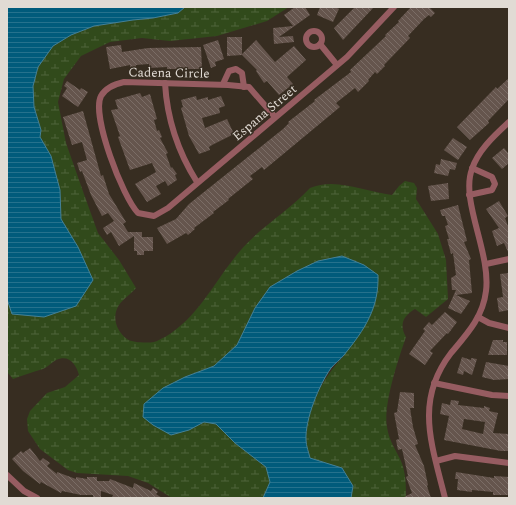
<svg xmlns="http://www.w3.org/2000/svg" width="516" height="505" font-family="Spectral,serif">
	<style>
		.wetland { fill: url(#wetland-marsh) }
		.water { fill: url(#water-rules); stroke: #448196 }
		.building { fill: url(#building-back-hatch); fill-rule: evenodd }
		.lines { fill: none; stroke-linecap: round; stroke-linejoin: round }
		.street { stroke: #965c61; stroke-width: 6 }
		.labels { text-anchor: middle; stroke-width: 3; stroke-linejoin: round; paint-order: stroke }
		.street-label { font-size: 13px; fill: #e1dbd4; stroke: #372d21 }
	</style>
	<defs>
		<pattern id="wetland-marsh" width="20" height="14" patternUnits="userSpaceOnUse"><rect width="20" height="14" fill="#314a1b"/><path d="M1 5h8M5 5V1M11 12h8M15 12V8" fill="none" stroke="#4f643b"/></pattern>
		<pattern id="water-rules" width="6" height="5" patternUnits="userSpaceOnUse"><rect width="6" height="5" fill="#005b7b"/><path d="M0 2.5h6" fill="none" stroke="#25728d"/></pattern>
		<pattern id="building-back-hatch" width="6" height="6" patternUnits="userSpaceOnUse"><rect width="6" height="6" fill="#65554d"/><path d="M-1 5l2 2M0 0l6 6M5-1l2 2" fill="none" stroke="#7b6d66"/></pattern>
	</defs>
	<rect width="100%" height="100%" fill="#372d21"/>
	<path class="wetland" d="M 185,7 L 289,7 L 267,21 L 217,36 L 170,41 L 142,38 L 110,42 L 81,56 L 64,79 L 58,102 L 66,143 L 85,197 L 98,233 L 119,260 L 136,288 C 131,294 123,299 119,305 C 111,317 117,332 127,339 C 133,343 148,343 154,342 C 158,341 162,338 165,337 C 199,317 215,280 240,251 C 260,227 289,211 310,188 C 336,177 366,192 392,195 L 399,186 L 405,181 L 414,183 L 417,188 L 416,199 L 438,234 L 446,260 L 448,299 L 426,317 L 415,309 C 403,316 399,325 406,337 C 398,360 383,405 387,427 C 389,441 396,450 401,461 C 406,473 406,486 406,498 L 351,498 L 353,486 L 342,468 L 310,458 C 309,452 306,446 306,440 C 306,409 323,377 344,356 L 342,256 L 318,261 L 297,271 L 270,287 L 255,308 L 237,345 L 214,366 L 185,377 L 189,430 L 204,422 L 216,424 L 235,443 L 266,467 L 270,482 L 263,498 L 172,498 L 148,483 L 128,476 L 77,473 L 68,470 L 40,449 L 28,431 L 27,419 L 30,411 L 47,393 L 65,387 L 79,375 C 76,364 69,354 56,360 C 52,362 48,367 43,369 C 33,372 23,375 13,379 L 7,372 L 7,299 L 12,314 L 78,247 L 61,219 L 60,190 L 51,156 L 40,137 L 41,130 L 34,107 L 33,86 L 38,67 L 53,46 L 71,35 L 94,26 L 133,20 L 153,18 L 178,13 Z"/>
	<g class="water">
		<path d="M 7,7 L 185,7 L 178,13 L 153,18 L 133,20 L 94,26 L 71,35 L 53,46 L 38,67 L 33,86 L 34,107 L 41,130 L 40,137 L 51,156 L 60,190 L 61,219 L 78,247 L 93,280 L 76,306 L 44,317 L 12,314 L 7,299 Z"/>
		<path d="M 342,256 L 364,265 L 378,275 C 379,308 365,329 344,355 C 340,360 335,363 331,368 C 319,385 305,419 306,440 C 306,446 309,453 310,458 L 342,468 L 353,486 L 351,498 L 263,498 L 270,482 L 266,467 L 235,443 L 216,424 L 204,422 L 189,430 L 171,435 L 153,425 L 143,417 L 144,404 L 163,388 L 185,377 L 214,366 L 237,345 L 255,308 L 270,287 L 297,271 L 318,261 Z"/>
	</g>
	<g class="building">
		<path d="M 295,7 L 305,7 L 310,15 L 279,37 L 293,36 L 294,42 L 274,44 L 273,28 L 293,26 L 284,15 Z"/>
		<path d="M 320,7 L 335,7 L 339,9 L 333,22 L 317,15 Z"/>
		<path d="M 355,7 L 374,7 L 343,40 L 334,28 Z"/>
		<path d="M 411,7 L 429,7 L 435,13 L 431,17 L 429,15 L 424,19 L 408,36 L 410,38 L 384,65 L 385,66 L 377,74 L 375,72 L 368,80 L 369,81 L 358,92 L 355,88 L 336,103 L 340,107 L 264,170 L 262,167 L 250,176 L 253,179 L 228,199 L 229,200 L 213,212 L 214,213 L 194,228 L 195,229 L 188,235 L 186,233 L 167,244 L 157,228 L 176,219 L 189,204 L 283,129 L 289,123 L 288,122 L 315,101 L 314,100 L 351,72 L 350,70 L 386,36 L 385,35 L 399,22 L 398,21 Z"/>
		<path d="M 227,37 L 242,37 L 242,54 L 256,40 L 275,62 L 294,46 L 306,60 L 287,77 L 293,84 L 279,95 L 267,81 L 264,83 L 256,71 L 257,70 L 242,55 L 227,56 Z"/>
		<path d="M 218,40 L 224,59 L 215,62 L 216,66 L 211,68 L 203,45 Z"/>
		<path d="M 121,45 L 122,52 L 148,48 L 201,47 L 202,69 L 167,69 L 167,67 L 149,68 L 149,64 L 136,65 L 136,67 L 130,68 L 130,65 L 110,69 L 106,47 Z"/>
		<path d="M 509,78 L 509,99 L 488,121 L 489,123 L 470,140 L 457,127 L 496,87 L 497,89 Z"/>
		<path d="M 67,81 L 80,90 L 81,88 L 88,92 L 78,107 L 62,96 L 67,88 L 64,86 Z"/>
		<path d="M 140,93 L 142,97 L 150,94 L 157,119 L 154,120 L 157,131 L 159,130 L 162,137 L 160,138 L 168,153 L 166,154 L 171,168 L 172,167 L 177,174 L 175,175 L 177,180 L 168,186 L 165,181 L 156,186 L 161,194 L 147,202 L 135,184 L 156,172 L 152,163 L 130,170 L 118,137 L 120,136 L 111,110 L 118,109 L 115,100 Z"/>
		<path d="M 196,96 L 197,100 L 208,97 L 208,100 L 221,96 L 225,106 L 219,108 L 220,113 L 202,118 L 205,128 L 227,119 L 234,134 L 212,145 L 209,147 L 210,150 L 199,154 L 189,136 L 181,108 L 183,107 L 181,100 Z"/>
		<path d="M 83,111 L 101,176 L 103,175 L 109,194 L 126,222 L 123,224 L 128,232 L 142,232 L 142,237 L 153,237 L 153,251 L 144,251 L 144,255 L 137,255 L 137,251 L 134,251 L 134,236 L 119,246 L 111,232 L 107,235 L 103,228 L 114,221 L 108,213 L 102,216 L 91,195 L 82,171 L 80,172 L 77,163 L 87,160 L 82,142 L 72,145 L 63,117 Z"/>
		<path d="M 453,138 L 467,147 L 458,160 L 444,150 Z"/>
		<path d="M 504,148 L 509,154 L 509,163 L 502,169 L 492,158 Z"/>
		<path d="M 441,159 L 457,163 L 455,170 L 450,169 L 448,176 L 434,173 L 436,164 L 440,165 Z"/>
		<path d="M 448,183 L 449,199 L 431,201 L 428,186 Z"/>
		<path d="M 499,201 L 508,216 L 505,218 L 509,229 L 509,254 L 504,243 L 497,246 L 492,231 L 499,228 L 486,209 Z"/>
		<path d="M 458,205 L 467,241 L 464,242 L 471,259 L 469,260 L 472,293 L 456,295 L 470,301 L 461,314 L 448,308 L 456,290 L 452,290 L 451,278 L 456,275 L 453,253 L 451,254 L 447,239 L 449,239 L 445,226 L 448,225 L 445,216 L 442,216 L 440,210 Z"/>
		<path d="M 509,273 L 509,310 L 499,312 L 497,298 L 503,297 L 500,274 Z"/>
		<path d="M 445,312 L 457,322 L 448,334 L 447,333 L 430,351 L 433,353 L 425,365 L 409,354 L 425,331 L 423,329 L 429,322 L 432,325 Z"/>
		<path d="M 493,340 L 503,340 L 503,342 L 507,342 L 507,355 L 488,355 Z"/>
		<path d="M 462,357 L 471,360 L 471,358 L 477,359 L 472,375 L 464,371 L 463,375 L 457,373 Z"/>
		<path d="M 486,362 L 509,366 L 509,379 L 494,380 L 482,377 Z"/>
		<path d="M 400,392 L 414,393 L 414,408 L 410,408 L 413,427 L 418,444 L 415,445 L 424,466 L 428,485 L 427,486 L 431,498 L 402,498 L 412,493 L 406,477 L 408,476 L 402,449 L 398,450 L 396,440 L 399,439 L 394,413 L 397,412 Z"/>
		<path d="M 451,400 L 459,401 L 458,405 L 484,408 L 484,406 L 490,408 L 489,411 L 498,413 L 493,433 L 509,434 L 509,451 L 501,451 L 444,440 L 449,416 L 440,414 L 442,403 L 450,405 ZM 464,419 L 485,422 L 483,434 L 462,429 Z"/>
		<path d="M 30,448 L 40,461 L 43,458 L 50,463 L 47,466 L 57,474 L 57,472 L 76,479 L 76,477 L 87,479 L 87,477 L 97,477 L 97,481 L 109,481 L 110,479 L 133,488 L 134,483 L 151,491 L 153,488 L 158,492 L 156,494 L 162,498 L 112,498 L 113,495 L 101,491 L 101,498 L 93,498 L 93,495 L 81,495 L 62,491 L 61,493 L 41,482 L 40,484 L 23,471 L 12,459 L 21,451 L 23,453 Z"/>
		<path d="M 456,472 L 494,478 L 494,476 L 509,477 L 508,495 L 493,495 L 493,492 L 472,490 L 472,492 L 457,490 L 458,479 L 455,479 Z"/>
	</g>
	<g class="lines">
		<g class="street">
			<circle cx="314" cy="39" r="8"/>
			<path d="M 320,44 L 337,65"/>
			<path d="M 165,83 C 167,118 178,152 197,182"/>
			<path d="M 223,84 L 229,71 L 236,69 L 242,73 L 244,87"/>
			<path d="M 275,117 L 249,87 L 228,85 L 124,82 C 115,84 106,87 101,96 C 91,115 123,198 138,213 L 154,216 L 168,208 L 347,57 L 394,7"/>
			<path d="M 469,195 L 492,190 L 495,184 L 492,177 L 472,168"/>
			<path d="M 486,264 L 509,259"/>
			<path d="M 478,317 L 489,323 L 509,328"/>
			<path d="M 434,383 L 492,395 L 509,396"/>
			<path d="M 436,461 L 455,456 L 509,463"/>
			<path d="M 7,475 L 24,491 L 37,498"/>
			<path d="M 445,498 C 432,445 414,401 451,353 C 467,334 483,317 486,291 C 491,253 460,200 472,169 C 478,150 495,135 509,122"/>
		</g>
	</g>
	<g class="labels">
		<g class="street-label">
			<text transform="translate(169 72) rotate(1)" y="5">Cadena Circle</text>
			<text transform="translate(264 112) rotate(-40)" y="5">Espana Street</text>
		</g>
	</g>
	<rect width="516" height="505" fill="none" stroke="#e1dbd4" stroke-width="16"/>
</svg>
